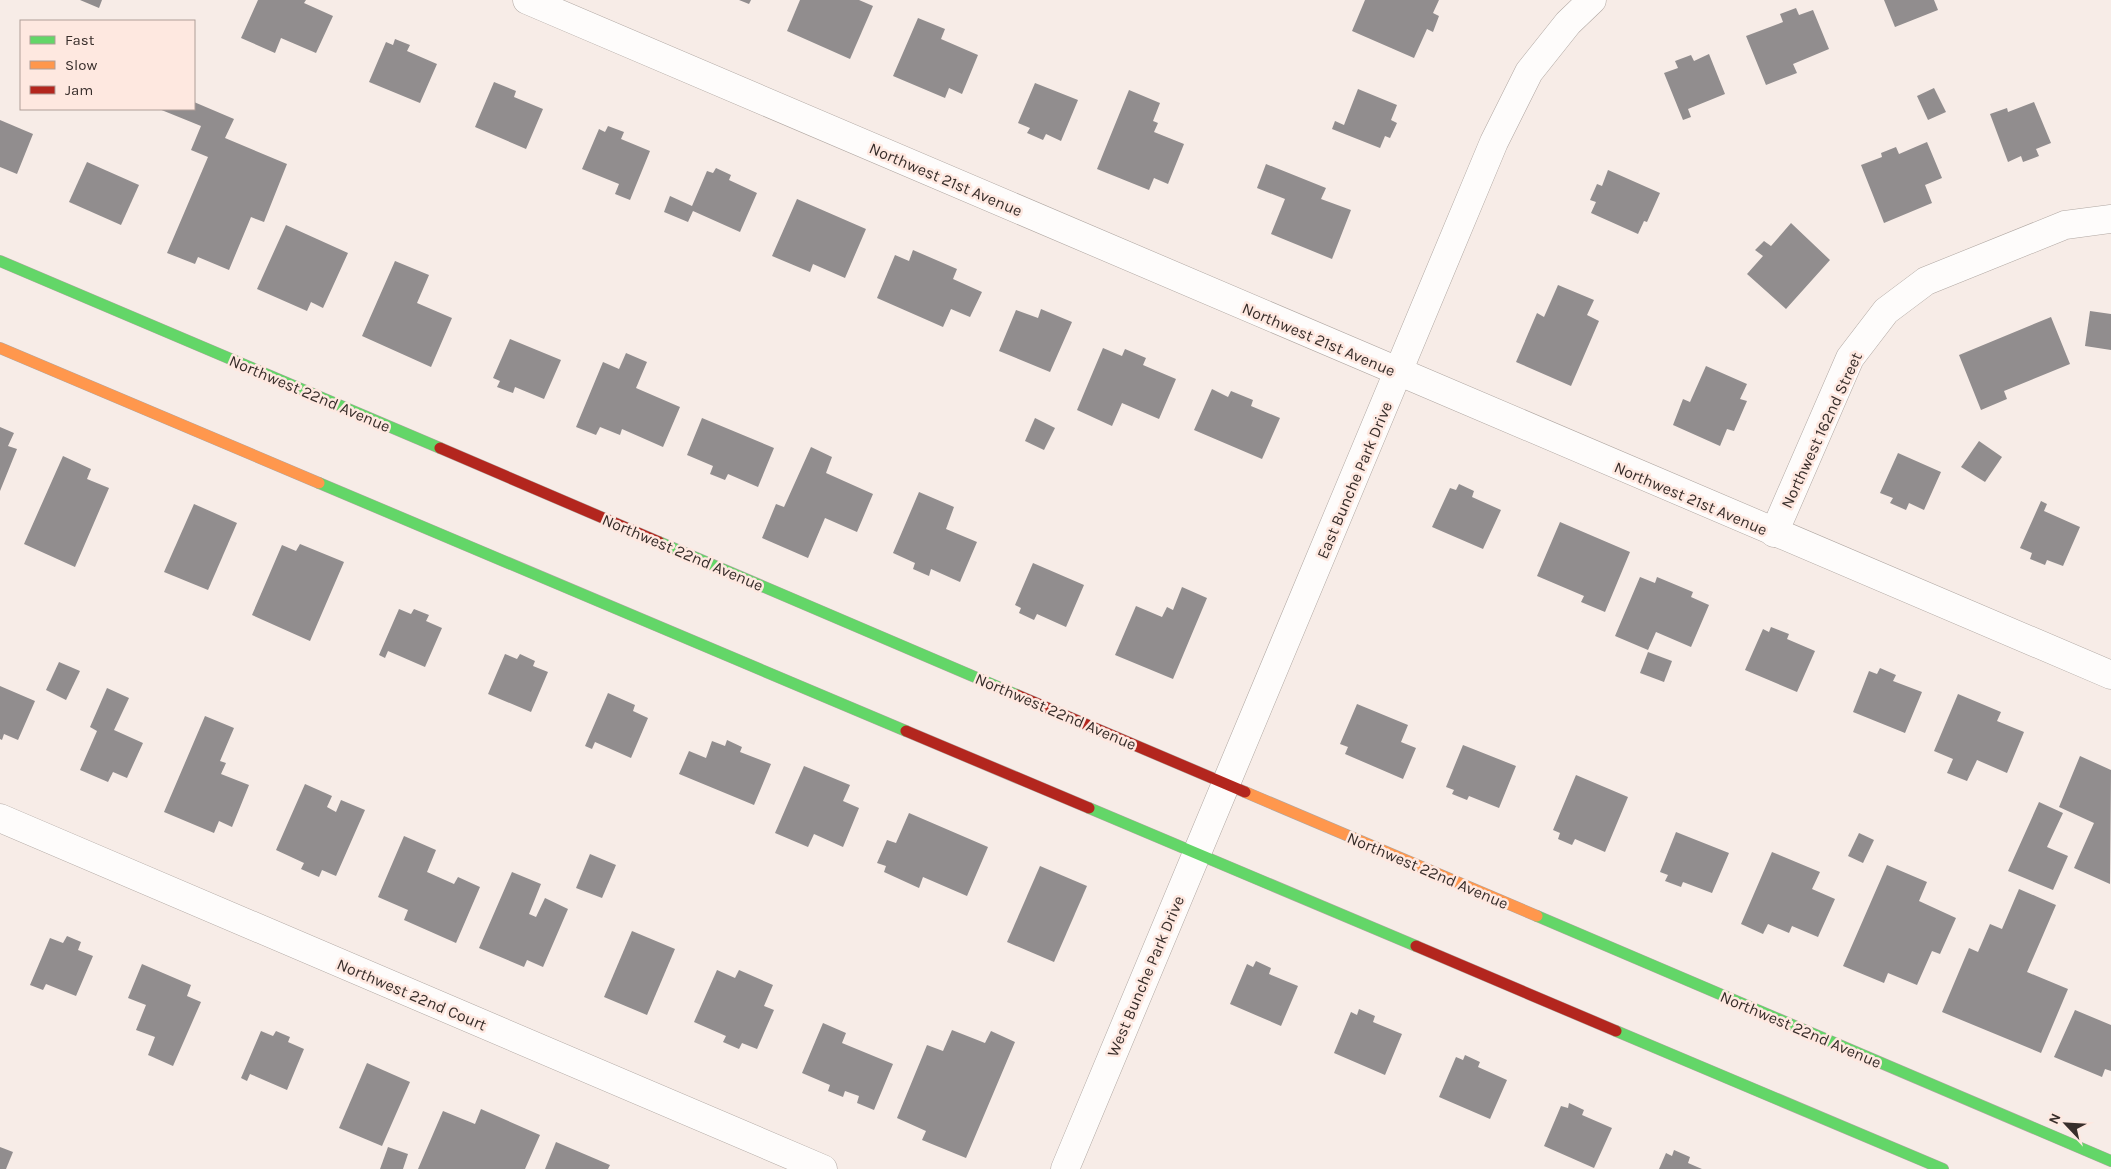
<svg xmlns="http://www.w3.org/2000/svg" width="2111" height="1169" font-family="Karla,sans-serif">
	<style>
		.building { fill: #918d8e }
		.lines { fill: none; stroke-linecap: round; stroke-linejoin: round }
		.street-casing { stroke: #b0a7a2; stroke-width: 29 }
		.fast-casing { stroke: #b0a7a2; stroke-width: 12 }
		.slow-casing { stroke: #b0a7a2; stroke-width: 12 }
		.jam-casing { stroke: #b0a7a2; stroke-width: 12 }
		.street { stroke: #fefcfb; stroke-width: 28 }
		.fast { stroke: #63d668; stroke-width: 11 }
		.slow { stroke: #ff974d; stroke-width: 11 }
		.jam { stroke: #b3261e; stroke-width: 11 }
		.labels { text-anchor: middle; stroke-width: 5; stroke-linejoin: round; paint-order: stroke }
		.street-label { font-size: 16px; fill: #382e2b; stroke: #fee8e0 }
	</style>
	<rect width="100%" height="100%" fill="#f7ece7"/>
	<g class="building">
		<path d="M 80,0 L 102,0 L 99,8 Z"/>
		<path d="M 258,0 L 306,0 L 304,3 L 333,16 L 316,53 L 281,38 L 275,53 L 241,38 Z"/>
		<path d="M 739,0 L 751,0 L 749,4 Z"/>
		<path d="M 800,0 L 859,0 L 873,6 L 850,59 L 787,31 Z"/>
		<path d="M 1365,0 L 1439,0 L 1433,13 L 1439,16 L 1433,32 L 1427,29 L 1414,58 L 1352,31 Z"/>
		<path d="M 1884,0 L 1934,0 L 1938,10 L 1895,27 Z"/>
		<path d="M 1796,8 L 1799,15 L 1813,10 L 1829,49 L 1793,64 L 1797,73 L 1766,85 L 1746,36 L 1783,22 L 1780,14 Z"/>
		<path d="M 918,18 L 945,29 L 941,39 L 978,55 L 962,94 L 949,88 L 945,98 L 893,76 Z"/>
		<path d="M 395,39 L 410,45 L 407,51 L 437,64 L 420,103 L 369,82 L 386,42 L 393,45 Z"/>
		<path d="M 1709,54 L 1725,94 L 1688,109 L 1691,117 L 1683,120 L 1664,73 L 1678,68 L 1675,61 L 1691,55 L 1694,61 Z"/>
		<path d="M 494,82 L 516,91 L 514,97 L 543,109 L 526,149 L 475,127 Z"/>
		<path d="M 1035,83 L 1078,100 L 1061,141 L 1046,134 L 1043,140 L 1027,133 L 1030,128 L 1018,123 Z"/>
		<path d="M 1934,88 L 1946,112 L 1928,120 L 1917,96 Z"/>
		<path d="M 1358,89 L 1397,105 L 1391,120 L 1397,123 L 1390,138 L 1385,136 L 1380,148 L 1332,129 L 1335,121 L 1344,125 Z"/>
		<path d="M 1129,90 L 1160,103 L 1153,121 L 1158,123 L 1154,132 L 1184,144 L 1168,184 L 1154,178 L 1149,190 L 1097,169 Z"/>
		<path d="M 194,102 L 234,119 L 225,138 L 287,164 L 264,222 L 251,217 L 229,270 L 198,257 L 195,264 L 167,253 L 208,157 L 191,150 L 201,126 L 159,109 L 194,109 Z"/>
		<path d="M 2034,102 L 2051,143 L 2036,149 L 2039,156 L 2023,162 L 2021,156 L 2008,162 L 1990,114 L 2007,108 L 2008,112 Z"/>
		<path d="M 0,120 L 33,134 L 17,174 L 0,167 Z"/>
		<path d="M 608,126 L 624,132 L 621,139 L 650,151 L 630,200 L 615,194 L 619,184 L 582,169 L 599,129 L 605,132 Z"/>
		<path d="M 1927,142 L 1942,178 L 1925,185 L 1932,203 L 1884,223 L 1861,165 L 1882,157 L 1881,153 L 1896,147 L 1899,154 Z"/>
		<path d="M 87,162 L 139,185 L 121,225 L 69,202 Z"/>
		<path d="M 1266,164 L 1326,188 L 1321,199 L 1351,210 L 1332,259 L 1271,234 L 1285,199 L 1257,188 Z"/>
		<path d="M 716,168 L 731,175 L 729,180 L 757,193 L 740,232 L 693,211 L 688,222 L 664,212 L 670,196 L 692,206 L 707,171 L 713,173 Z"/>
		<path d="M 1608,170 L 1660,193 L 1647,222 L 1644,221 L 1638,234 L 1591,213 L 1596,202 L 1590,200 L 1597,184 L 1602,186 Z"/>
		<path d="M 797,199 L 866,229 L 845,278 L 813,264 L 810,272 L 772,256 Z"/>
		<path d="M 1791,223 L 1830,260 L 1786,309 L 1747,274 L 1763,256 L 1755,250 L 1764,241 L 1771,246 Z"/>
		<path d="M 286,225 L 348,253 L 323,308 L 311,302 L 307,311 L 257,289 Z"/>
		<path d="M 913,250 L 957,269 L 953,279 L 982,292 L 970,317 L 951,309 L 943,327 L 877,298 L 895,255 L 909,261 Z"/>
		<path d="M 395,261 L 429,275 L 417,303 L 452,318 L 431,367 L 362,336 Z"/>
		<path d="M 1558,285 L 1594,300 L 1587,315 L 1599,321 L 1571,386 L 1516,362 L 1537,313 L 1544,317 Z"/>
		<path d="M 1041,309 L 1072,322 L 1050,372 L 999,351 L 1016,310 L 1038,318 Z"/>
		<path d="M 2090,311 L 2111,314 L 2111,350 L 2085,346 Z"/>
		<path d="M 2051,317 L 2070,364 L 2004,391 L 2007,399 L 1981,410 L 1959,355 Z"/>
		<path d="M 510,339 L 561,360 L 544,399 L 515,387 L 513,393 L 497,387 L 500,381 L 493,378 Z"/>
		<path d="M 1103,348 L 1122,356 L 1125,349 L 1146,358 L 1143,365 L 1176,379 L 1159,419 L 1122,403 L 1112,426 L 1077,410 Z"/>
		<path d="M 626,353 L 647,362 L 636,388 L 680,407 L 663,447 L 622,429 L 620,435 L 600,427 L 596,435 L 576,427 L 603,362 L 619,369 Z"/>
		<path d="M 1706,366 L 1747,384 L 1740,399 L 1747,401 L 1734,431 L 1727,429 L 1720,446 L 1673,425 L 1683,399 L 1690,402 Z"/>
		<path d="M 1212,389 L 1228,397 L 1231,391 L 1253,400 L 1251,406 L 1280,418 L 1262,459 L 1194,430 Z"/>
		<path d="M 702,418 L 774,448 L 758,487 L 728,474 L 725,480 L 710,474 L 713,466 L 687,455 Z"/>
		<path d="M 1035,418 L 1055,428 L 1044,450 L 1025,441 Z"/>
		<path d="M 0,427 L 14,433 L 8,446 L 17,449 L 0,491 Z"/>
		<path d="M 1979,441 L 2002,457 L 1985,482 L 1961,467 Z"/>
		<path d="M 811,447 L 832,457 L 826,473 L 873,494 L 857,532 L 825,518 L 808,558 L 762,538 L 776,504 L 784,507 Z"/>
		<path d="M 1898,453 L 1941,472 L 1924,510 L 1909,503 L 1906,510 L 1890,503 L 1893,498 L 1880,493 Z"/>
		<path d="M 63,456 L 91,469 L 87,479 L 109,488 L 75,567 L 24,544 Z"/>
		<path d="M 1459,484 L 1474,491 L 1472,497 L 1501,510 L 1483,549 L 1432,527 L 1450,488 L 1456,490 Z"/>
		<path d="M 919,492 L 954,507 L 946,529 L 977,542 L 960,582 L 931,569 L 929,576 L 913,569 L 915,563 L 893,553 Z"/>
		<path d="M 2041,501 L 2047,504 L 2044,511 L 2080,527 L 2063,566 L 2047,560 L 2045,565 L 2030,559 L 2032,553 L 2020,548 Z"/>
		<path d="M 194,504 L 237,523 L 208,590 L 164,572 Z"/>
		<path d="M 1560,522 L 1630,552 L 1605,612 L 1581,602 L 1584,596 L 1537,576 Z"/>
		<path d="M 300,544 L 344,562 L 310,641 L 252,615 L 282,545 L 296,551 Z"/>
		<path d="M 1033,563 L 1084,585 L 1066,627 L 1037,614 L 1034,620 L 1019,613 L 1021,608 L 1015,605 Z"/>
		<path d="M 1640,577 L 1655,583 L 1657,577 L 1693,592 L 1691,597 L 1709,605 L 1691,647 L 1656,632 L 1648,650 L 1615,636 Z"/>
		<path d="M 1182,587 L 1207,598 L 1173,679 L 1115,655 L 1136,606 L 1162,617 L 1167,607 L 1173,610 Z"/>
		<path d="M 399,609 L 411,614 L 414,609 L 429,615 L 426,621 L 442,628 L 425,667 L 388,651 L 385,658 L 379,655 Z"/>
		<path d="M 1771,627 L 1789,634 L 1787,639 L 1815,651 L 1797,692 L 1745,670 L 1763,629 L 1769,632 Z"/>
		<path d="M 1648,652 L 1672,661 L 1664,682 L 1640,673 Z"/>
		<path d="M 505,654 L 517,659 L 520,654 L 535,661 L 533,666 L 548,672 L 531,712 L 488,694 Z"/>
		<path d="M 59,662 L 80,671 L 66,700 L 46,690 Z"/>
		<path d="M 1880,668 L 1896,675 L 1893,681 L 1922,692 L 1905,733 L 1853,712 L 1869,671 L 1877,674 Z"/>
		<path d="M 0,686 L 35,701 L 18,740 L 4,734 L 2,740 L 0,739 Z"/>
		<path d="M 107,688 L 129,698 L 114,730 L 143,743 L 127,778 L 113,772 L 108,782 L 80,770 L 97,731 L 90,727 Z"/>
		<path d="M 608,693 L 635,705 L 633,711 L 648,718 L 631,758 L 595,742 L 592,749 L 585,746 Z"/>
		<path d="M 1958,694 L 2001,712 L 1997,721 L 2024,732 L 2007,773 L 1977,760 L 1967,781 L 1947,773 L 1953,759 L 1934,751 Z"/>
		<path d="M 1357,704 L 1408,725 L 1401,742 L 1416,748 L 1403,779 L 1345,754 L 1348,747 L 1340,744 Z"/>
		<path d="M 205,716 L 234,728 L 220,761 L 226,763 L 221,774 L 249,785 L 232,827 L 219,821 L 214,833 L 164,812 Z"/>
		<path d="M 727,740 L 742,747 L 740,752 L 771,764 L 754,805 L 679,774 L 689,751 L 706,758 L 712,741 L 725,746 Z"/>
		<path d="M 1463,745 L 1516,766 L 1499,808 L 1469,796 L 1467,800 L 1452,794 L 1454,790 L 1446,787 Z"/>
		<path d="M 2080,756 L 2111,770 L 2110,884 L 2074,868 L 2094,823 L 2059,807 Z"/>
		<path d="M 804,766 L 850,785 L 843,801 L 859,808 L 843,847 L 814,834 L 808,847 L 775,833 Z"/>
		<path d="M 1576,775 L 1628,797 L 1605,852 L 1575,839 L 1572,845 L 1558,839 L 1560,833 L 1553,830 Z"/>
		<path d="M 305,784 L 332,796 L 327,807 L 336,812 L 341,800 L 365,810 L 336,876 L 322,870 L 319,877 L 301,869 L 304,863 L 276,850 Z"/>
		<path d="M 2039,802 L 2063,813 L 2047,847 L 2068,856 L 2053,890 L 2008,871 Z"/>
		<path d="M 909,813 L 988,847 L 967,896 L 923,877 L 919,888 L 884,872 L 886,866 L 877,863 L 887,840 L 896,843 Z"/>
		<path d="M 1676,832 L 1729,853 L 1712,893 L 1683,882 L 1681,887 L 1665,881 L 1668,875 L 1660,872 Z"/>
		<path d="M 1859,833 L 1874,840 L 1863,863 L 1848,856 Z"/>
		<path d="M 404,836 L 436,850 L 427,872 L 454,884 L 458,877 L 480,887 L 456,943 L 404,920 L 408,910 L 378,897 Z"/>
		<path d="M 1772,852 L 1820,872 L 1812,889 L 1835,899 L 1818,937 L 1792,926 L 1789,933 L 1768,924 L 1763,934 L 1741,924 Z"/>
		<path d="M 590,854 L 616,865 L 602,898 L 576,888 Z"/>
		<path d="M 1887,865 L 1927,882 L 1919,901 L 1956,918 L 1940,954 L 1932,951 L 1917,985 L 1888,973 L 1884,983 L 1843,966 Z"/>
		<path d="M 1040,866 L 1087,886 L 1054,962 L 1007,942 Z"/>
		<path d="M 512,872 L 541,884 L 529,914 L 536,917 L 545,898 L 568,909 L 543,967 L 527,960 L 524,967 L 479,948 Z"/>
		<path d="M 2019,889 L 2056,905 L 2027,972 L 2068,989 L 2041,1053 L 1942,1012 L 1969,948 L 1978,952 L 1990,924 L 2002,929 Z"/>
		<path d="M 632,931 L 675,949 L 647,1015 L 604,997 Z"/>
		<path d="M 67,936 L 81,942 L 78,950 L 93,956 L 76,996 L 46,984 L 43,990 L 30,985 L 50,938 L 63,943 Z"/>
		<path d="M 1256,961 L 1271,968 L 1269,974 L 1298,986 L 1281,1026 L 1230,1004 L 1247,964 L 1253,967 Z"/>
		<path d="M 142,964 L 191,985 L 187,996 L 201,1002 L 173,1066 L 148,1055 L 155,1037 L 136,1030 L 146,1005 L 128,998 Z"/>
		<path d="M 717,970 L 735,978 L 739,970 L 773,985 L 764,1006 L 774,1010 L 757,1049 L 742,1043 L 739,1049 L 723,1042 L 726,1036 L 694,1022 Z"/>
		<path d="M 1359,1009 L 1375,1016 L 1373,1022 L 1402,1034 L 1385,1075 L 1334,1053 L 1351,1012 L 1357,1015 Z"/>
		<path d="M 2075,1010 L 2111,1025 L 2111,1071 L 2105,1069 L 2102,1077 L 2054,1057 Z"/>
		<path d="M 823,1023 L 846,1033 L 842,1043 L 893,1064 L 874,1110 L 857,1103 L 859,1096 L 845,1091 L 843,1097 L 828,1091 L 830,1085 L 802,1073 Z"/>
		<path d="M 952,1030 L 985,1043 L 991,1031 L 1015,1042 L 966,1158 L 922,1140 L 926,1131 L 897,1118 L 927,1045 L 943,1051 Z"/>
		<path d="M 261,1031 L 273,1036 L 276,1031 L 290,1037 L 288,1042 L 304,1049 L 287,1090 L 250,1074 L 247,1081 L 241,1078 Z"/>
		<path d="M 1465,1055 L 1480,1062 L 1478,1067 L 1507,1080 L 1490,1119 L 1439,1097 L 1456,1057 L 1463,1060 Z"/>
		<path d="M 367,1063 L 410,1082 L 382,1146 L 339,1128 Z"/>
		<path d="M 1569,1103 L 1584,1110 L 1582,1115 L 1612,1128 L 1594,1168 L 1544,1146 L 1561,1106 L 1568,1108 Z"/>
		<path d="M 481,1109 L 540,1135 L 525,1169 L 418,1169 L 443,1111 L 475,1124 Z"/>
		<path d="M 556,1142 L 610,1165 L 608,1169 L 545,1169 Z"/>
		<path d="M 0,1147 L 13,1152 L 6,1169 L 0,1169 Z"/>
		<path d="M 388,1147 L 408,1154 L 403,1169 L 380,1169 Z"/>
		<path d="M 1674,1150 L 1690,1157 L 1688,1163 L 1702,1169 L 1659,1169 L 1666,1153 L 1672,1156 Z"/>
	</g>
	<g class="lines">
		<g class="street-casing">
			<g id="street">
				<path d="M 527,0 L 2111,675"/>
				<path d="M 1774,533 L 1850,358 L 1886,311 L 1926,281 L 2065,225 L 2111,219"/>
				<path d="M 0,818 L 823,1169"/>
				<path d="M 1065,1169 L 1494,142 L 1529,72 L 1568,23 L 1592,0"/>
			</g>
		</g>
		<g class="fast-casing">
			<g id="fast">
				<path d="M 0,261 L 440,448"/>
				<path d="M 319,483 L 906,731"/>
				<path d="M 659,542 L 1017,695"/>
				<path d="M 1089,808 L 1416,946"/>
				<path d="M 1537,916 L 2111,1161"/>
				<path d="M 1616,1031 L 1943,1169"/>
			</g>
		</g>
		<g class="slow-casing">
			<g id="slow">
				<path d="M 0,348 L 319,483"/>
				<path d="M 1245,792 L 1537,916"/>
			</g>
		</g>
		<g class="jam-casing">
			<g id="jam">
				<path d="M 440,448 L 659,542"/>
				<path d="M 1017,695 L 1245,792"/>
				<path d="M 906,731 L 1089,808"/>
				<path d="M 1416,946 L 1616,1031"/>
			</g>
		</g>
		<use href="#street" class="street"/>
		<use href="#fast" class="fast"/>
		<use href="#slow" class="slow"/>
		<use href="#jam" class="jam"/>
	</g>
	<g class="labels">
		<g class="street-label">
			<text transform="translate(946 179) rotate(23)" y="6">Northwest 21st Avenue</text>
			<text transform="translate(1319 339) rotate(23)" y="6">Northwest 21st Avenue</text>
			<text transform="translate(310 393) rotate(23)" y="6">Northwest 22nd Avenue</text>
			<text transform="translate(1821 430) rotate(-65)" y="6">Northwest 162nd Street</text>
			<text transform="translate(1354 480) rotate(-67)" y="6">East Bunche Park Drive</text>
			<text transform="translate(1691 498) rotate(23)" y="6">Northwest 21st Avenue</text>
			<text transform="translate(683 552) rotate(23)" y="6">Northwest 22nd Avenue</text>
			<text transform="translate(1056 711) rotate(23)" y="6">Northwest 22nd Avenue</text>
			<text transform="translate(1428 870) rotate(23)" y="6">Northwest 22nd Avenue</text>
			<text transform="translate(1145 976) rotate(-67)" y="6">West Bunche Park Drive</text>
			<text transform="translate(412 994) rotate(23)" y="6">Northwest 22nd Court</text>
			<text transform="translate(1801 1029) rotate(23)" y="6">Northwest 22nd Avenue</text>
		</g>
	</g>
	<rect x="20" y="20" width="175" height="90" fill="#fee8e0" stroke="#af9e98"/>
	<rect x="30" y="36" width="25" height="8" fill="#63d668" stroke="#af9e98"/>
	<text x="65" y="45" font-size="15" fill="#382e2b">Fast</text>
	<rect x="30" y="61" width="25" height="8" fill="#ff974d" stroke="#af9e98"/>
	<text x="65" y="70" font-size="15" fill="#382e2b">Slow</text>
	<rect x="30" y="86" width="25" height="8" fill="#b3261e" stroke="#af9e98"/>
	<text x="65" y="95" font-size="15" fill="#382e2b">Jam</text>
	<g transform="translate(2066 1124) rotate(295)" stroke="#fee8e0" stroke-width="4" paint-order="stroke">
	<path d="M0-4L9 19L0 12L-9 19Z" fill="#382e2b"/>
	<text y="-8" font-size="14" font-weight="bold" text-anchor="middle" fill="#382e2b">N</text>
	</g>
</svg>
